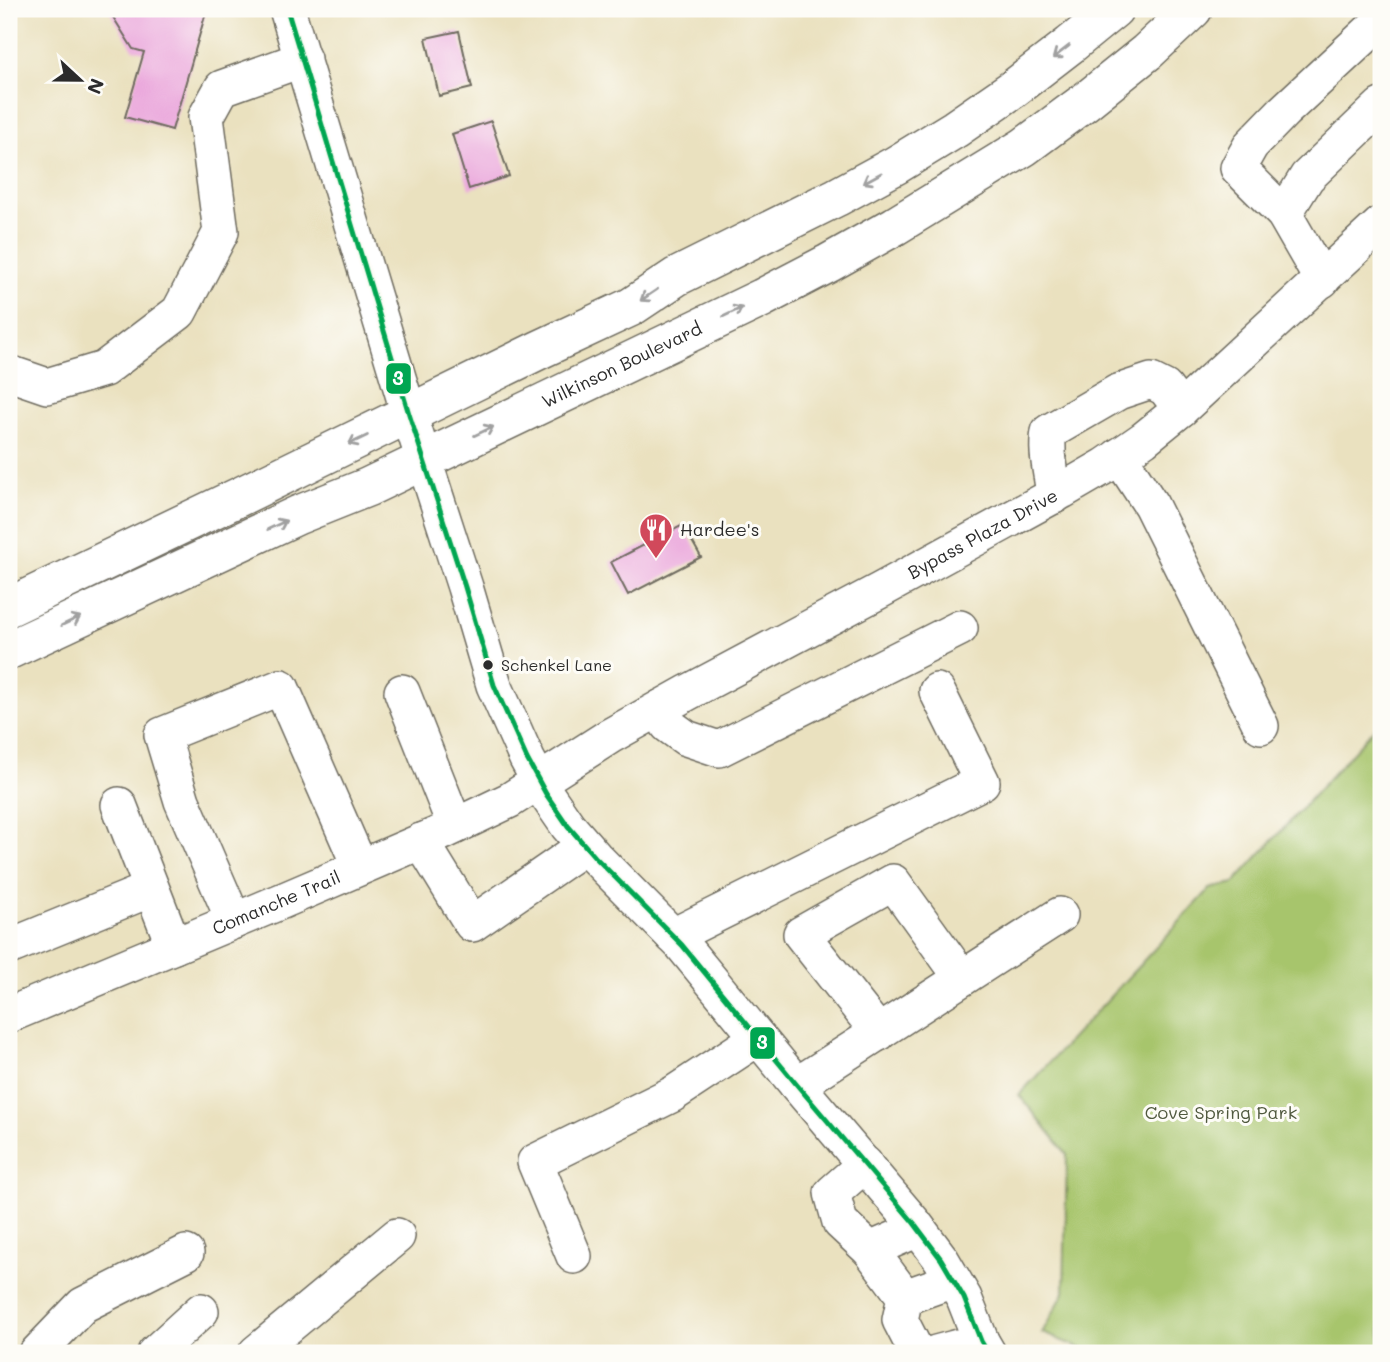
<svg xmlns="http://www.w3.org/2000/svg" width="1390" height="1362" font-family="Mali,sans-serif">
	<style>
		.green { fill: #a7c56c; stroke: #69784c; stroke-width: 2 }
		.building { fill: #ebaadd }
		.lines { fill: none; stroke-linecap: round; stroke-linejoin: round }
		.minor-casing { stroke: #6e6b5f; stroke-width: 38 }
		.highway-casing { stroke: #6e6b5f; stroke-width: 41 }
		.minor { stroke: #fff; stroke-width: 35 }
		.highway { stroke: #fff; stroke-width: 38 }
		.bus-1-casing { stroke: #fdfcf7; stroke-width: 10 }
		.bus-1 { stroke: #00a651; stroke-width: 5 }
		.oneway { stroke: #a0a0a0 }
		.bus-dot { fill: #2b2b2b; stroke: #fdfcf7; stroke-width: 2.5 }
		.labels { text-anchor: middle; stroke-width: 6; stroke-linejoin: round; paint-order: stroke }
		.bus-label { font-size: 16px; fill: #2b2b2b; stroke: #fdfcf7; text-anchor: start }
		.street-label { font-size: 18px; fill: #2b2b2b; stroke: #fdfcf7 }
		.poi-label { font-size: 18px; fill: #2b2b2b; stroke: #fdfcf7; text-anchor: start }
		.park-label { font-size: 18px; fill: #50593e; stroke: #fdfcf7 }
		.line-badge { stroke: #fdfcf7; stroke-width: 2.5 }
		.badge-label { font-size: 19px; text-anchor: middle; font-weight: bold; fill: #fff }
	</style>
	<rect width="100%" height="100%" fill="#fdfcf7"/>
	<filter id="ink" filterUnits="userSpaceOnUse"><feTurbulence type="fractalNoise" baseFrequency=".0143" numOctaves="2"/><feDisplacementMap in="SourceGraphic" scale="14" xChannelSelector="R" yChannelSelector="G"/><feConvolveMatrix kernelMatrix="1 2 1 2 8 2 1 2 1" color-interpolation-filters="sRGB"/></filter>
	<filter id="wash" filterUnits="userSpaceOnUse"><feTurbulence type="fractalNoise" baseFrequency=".00686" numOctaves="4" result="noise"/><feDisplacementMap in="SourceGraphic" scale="28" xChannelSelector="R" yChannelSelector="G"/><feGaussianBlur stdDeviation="1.57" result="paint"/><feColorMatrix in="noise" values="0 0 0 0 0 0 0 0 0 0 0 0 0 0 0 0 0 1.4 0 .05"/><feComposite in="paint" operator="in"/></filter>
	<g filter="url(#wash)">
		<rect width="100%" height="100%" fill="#eae1bf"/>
		<path class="green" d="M 1381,721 L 1381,1353 L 1093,1353 L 1042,1333 L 1064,1293 L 1067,1154 L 1019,1095 L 1210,889 L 1234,883 Z"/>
		<g id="blocks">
			<g class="building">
				<path d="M 108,9 L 207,9 L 172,130 L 125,117 L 144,52 L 133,49 Z"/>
				<path d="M 459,31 L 472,88 L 439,96 L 426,38 Z"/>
				<path d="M 491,121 L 509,176 L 469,189 L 452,134 Z"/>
				<path d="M 683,525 L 701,557 L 628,595 L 611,562 Z"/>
			</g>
		</g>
	</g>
	<g filter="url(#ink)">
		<use href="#blocks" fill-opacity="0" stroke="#6e6b5f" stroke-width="2"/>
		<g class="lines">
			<g class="minor-casing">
				<g id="minor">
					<path d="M 287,9 L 409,414 L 465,587 L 494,685 L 527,759 L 546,794 L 568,826 L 595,857 L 682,945 L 797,1085 L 914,1223 L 941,1259 L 964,1298 L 981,1341 L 988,1353"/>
					<path d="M 1284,214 L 1307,177 L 1381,106"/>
					<path d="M 1322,280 L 1284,214 L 1238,168 L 1251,145 L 1284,111 L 1381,21"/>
					<path d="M 9,373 L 47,386 L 104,369 L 179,312 L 221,232 L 206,117 L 222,88 L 303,59"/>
					<path d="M 1119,456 L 1151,505 L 1261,726"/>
					<path d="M 1054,496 C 1052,474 1045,453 1049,432 L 1118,392 L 1151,381 L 1165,388 L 1181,409"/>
					<path d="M 402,692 L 455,826"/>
					<path d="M 662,707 L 668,725 L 686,738 L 719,749 L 960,628"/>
					<path d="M 119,805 L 174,946"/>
					<path d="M 421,841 L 472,924 L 585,846"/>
					<path d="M 234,921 L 182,801 L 162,735 L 281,687 L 360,867"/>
					<path d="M 673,936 L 982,782 L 937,691"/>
					<path d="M 9,947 L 151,889"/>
					<path id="s1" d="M 9,1015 L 282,901 L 443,832 L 510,800 L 610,736 L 687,693 L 881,590 L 1062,491 L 1105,466 L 1144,439 L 1181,409 L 1381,224"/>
					<path d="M 879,1033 L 801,934 L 893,882 L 962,978"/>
					<path d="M 797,1085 L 1060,915"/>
					<path d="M 865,1164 L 832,1193 L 840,1222 L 870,1250 L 918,1229"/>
					<path d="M 870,1250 L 905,1297 L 953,1280"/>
					<path d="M 574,1256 L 535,1162 L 673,1094 L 758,1038"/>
					<path d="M 905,1297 L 900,1320 L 917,1353"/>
					<path d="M 37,1353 L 83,1305 L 186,1253"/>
					<path d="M 155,1353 L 201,1311"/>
					<path d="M 256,1353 L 397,1236"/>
					<path d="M 936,1353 L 981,1341"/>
				</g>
			</g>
			<g class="highway-casing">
				<g id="highway">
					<path d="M 9,607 L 245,494 L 539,350 L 631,307 L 676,277 L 837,197 L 896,165 L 955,129 L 1013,89 L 1070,45 L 1114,9"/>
					<path id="s2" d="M 9,650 L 298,515 L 368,487 L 762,298 L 829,263 L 895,226 L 1024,147 L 1086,101 L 1147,52 L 1193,9"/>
				</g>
			</g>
			<use href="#minor" class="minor"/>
			<use href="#highway" class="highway"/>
			<g class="bus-1-casing">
				<path id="bus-1" d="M 287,9 L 409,414 L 465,587 L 494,685 L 527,759 L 546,794 L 568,826 L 595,857 L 682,945 L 797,1085 L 914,1223 L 941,1259 L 964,1298 L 981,1341 L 988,1353"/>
			</g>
			<use href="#bus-1" class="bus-1"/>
		</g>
		<defs><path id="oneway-shaft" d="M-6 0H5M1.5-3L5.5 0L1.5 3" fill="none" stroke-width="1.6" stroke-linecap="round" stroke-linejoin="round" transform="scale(1.75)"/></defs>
		<g class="oneway">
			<use href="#oneway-shaft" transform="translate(1061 52) rotate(142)"/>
			<use href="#oneway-shaft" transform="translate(872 178) rotate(151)"/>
			<use href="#oneway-shaft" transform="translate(649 295) rotate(146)"/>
			<use href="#oneway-shaft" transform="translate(733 312) rotate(-26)"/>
			<use href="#oneway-shaft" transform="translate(484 431) rotate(-25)"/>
			<use href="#oneway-shaft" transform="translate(358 440) rotate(154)"/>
			<use href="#oneway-shaft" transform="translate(277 525) rotate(-25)"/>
			<use href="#oneway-shaft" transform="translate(71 621) rotate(-25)"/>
		</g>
	</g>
	<defs>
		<g id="restaurant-pin" transform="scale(1.75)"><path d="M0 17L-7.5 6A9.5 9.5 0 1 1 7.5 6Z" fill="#d1495b" stroke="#fdfcf7"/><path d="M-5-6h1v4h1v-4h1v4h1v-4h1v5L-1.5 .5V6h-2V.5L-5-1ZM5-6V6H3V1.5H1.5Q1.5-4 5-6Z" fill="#fff"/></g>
	</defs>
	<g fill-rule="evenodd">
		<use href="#restaurant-pin" x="656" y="530"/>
	</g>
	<circle class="bus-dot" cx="488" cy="665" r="6"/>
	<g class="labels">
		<g class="bus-label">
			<text x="501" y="671">Schenkel Lane</text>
		</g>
		<g class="street-label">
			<text dy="6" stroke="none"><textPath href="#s2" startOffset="676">Wilkinson Boulevard</textPath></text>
			<text dy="6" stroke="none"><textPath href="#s1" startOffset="1088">Bypass Plaza Drive</textPath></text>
			<text dy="6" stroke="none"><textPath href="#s1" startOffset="290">Comanche Trail</textPath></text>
		</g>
		<g class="poi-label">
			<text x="680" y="536">Hardee's</text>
		</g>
		<g class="park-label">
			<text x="1221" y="1119">Cove Spring Park</text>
		</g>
	</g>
	<g class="line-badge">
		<rect x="385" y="362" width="27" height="33" rx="7" fill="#00a651"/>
		<rect x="749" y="1026" width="27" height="34" rx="7" fill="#00a651"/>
	</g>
	<g class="badge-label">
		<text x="398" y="385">3</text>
		<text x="762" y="1049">3</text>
	</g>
	<rect width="1390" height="1362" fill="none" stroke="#fdfcf7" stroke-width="35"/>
	<g transform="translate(80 80) rotate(112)" stroke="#fdfcf7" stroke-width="5" paint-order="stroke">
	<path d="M0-5L12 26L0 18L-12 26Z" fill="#2b2b2b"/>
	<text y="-10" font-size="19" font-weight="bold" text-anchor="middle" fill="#2b2b2b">N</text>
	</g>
</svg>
